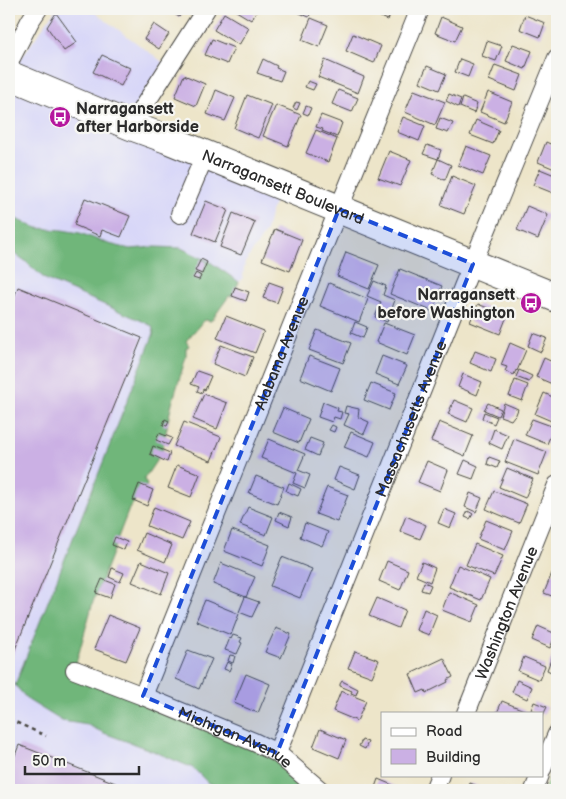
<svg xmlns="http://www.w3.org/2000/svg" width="566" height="799" font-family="'Balsamiq Sans',sans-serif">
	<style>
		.built { fill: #d8d7f8 }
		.green { fill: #8bd490; stroke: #5b805e }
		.forest { fill: #70b67a; stroke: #4e7052 }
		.building { fill: #cbb0e4 }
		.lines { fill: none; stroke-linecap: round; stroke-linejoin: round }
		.street-casing { stroke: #484743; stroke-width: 20 }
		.primary-casing { stroke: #484743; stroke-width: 30 }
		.path { stroke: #484743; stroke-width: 2.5; stroke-dasharray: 4 4; stroke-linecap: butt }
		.street { stroke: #fff; stroke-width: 18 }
		.primary { stroke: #fff; stroke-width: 28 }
		.marked { fill: #1d4ed8; fill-opacity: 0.2; stroke: #1d4ed8; stroke-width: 4; stroke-dasharray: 10 6; stroke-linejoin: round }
		.labels { text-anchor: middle; stroke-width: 4.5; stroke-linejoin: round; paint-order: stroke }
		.poi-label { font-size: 16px; font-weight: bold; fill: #2b2b2b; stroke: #f6f6f2; text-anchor: start }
		.street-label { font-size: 16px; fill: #2b2b2b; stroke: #f6f6f2 }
	</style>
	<rect width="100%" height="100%" fill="#f6f6f2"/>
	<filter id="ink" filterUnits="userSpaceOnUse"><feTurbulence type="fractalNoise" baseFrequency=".02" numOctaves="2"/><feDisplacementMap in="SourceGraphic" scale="10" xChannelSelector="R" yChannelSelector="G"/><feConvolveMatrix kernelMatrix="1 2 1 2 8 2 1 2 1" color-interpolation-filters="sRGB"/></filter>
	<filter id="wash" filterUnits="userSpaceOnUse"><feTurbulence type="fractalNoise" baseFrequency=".0096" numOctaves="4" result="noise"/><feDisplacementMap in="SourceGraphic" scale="20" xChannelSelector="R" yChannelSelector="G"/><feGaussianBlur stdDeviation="1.12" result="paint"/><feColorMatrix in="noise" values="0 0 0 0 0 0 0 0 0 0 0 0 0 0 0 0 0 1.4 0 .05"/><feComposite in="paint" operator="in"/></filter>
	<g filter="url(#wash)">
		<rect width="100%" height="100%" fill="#ede5c9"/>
		<path class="built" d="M 56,9 L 90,9 L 164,63 L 124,123 L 281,188 L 270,214 L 266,231 L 244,264 L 245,267 L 244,267 L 243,278 L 239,282 L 210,262 L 155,247 L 130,249 L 109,244 L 62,230 L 37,228 L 16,219 L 197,298 L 62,676 L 298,790 L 9,790 L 9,75 Z"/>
		<path class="green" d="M 557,758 L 557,790 L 544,790 Z"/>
		<path class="forest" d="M 9,216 L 37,228 L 62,230 L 80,233 L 109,244 L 130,249 L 155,247 L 181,248 L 210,262 L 239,282 L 232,296 L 229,296 L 211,321 L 204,320 L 186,341 L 189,346 L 186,348 L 186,357 L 171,407 L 162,452 L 144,479 L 147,485 L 129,509 L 93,602 L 74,671 L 265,748 L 316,790 L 225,790 L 208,783 L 193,768 L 153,751 L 104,733 L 88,725 L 62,721 L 28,700 L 15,685 L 154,333 L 152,326 L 142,321 L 45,279 L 24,260 L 9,250 Z"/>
		<g id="blocks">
			<g class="building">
				<path d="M 169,9 L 185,9 L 179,17 L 168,10 Z"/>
				<path d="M 233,9 L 258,9 L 251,20 Z"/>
				<path d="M 296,9 L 312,9 L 309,17 L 295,11 Z"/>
				<path d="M 361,9 L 392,9 L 388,20 Z"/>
				<path d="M 56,13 L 77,42 L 64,51 L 47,27 Z"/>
				<path d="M 224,13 L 249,28 L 239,45 L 214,30 Z"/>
				<path d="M 525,15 L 545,23 L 540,37 L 520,29 Z"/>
				<path d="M 441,17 L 462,26 L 455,41 L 435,33 Z"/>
				<path d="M 311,18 L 328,25 L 319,47 L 302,40 Z"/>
				<path d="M 154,24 L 169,34 L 159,49 L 144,39 Z"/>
				<path d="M 353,34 L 381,46 L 374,63 L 346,51 Z"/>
				<path d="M 212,39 L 234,48 L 227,64 L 205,55 Z"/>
				<path d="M 487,41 L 502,46 L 496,61 L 482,56 Z"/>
				<path d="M 513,44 L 532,51 L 525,69 L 506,61 Z"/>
				<path d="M 102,55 L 130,68 L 121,86 L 93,72 Z"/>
				<path d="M 263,59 L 277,66 L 276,68 L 284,71 L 280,81 L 257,73 Z"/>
				<path d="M 460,59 L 473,64 L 468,77 L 455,72 Z"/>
				<path d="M 325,60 L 364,77 L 358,93 L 318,77 Z"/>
				<path d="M 495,65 L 522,75 L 516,91 L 489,80 Z"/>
				<path d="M 427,66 L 446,74 L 439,90 L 420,82 Z"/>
				<path d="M 184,75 L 205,84 L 196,106 L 175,97 Z"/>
				<path d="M 308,81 L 316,84 L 313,90 L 305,87 Z"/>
				<path d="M 216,90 L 235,98 L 225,121 L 207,114 Z"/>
				<path d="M 338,90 L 358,98 L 352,112 L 332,104 Z"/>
				<path d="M 414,90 L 445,102 L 435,125 L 405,112 Z"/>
				<path d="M 488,92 L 512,102 L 504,122 L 480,112 Z"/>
				<path d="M 449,94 L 461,99 L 458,107 L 446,101 Z"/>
				<path d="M 247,95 L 272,105 L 258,138 L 234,128 Z"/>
				<path d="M 463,98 L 477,104 L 474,113 L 460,107 Z"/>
				<path d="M 296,102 L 300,103 L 297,110 L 293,108 Z"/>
				<path d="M 276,105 L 301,115 L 288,146 L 263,136 Z"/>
				<path d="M 306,106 L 311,108 L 308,115 L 303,113 Z"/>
				<path d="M 321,115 L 342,123 L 337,137 L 322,131 L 323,129 L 316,127 Z"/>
				<path d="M 403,117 L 425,126 L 419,141 L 397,132 Z"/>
				<path d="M 440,118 L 453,123 L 448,133 L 436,129 Z"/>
				<path d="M 476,120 L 499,130 L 493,144 L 470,135 Z"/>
				<path d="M 316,130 L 337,139 L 328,162 L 306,153 Z"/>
				<path d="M 546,142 L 557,147 L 557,170 L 538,162 Z"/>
				<path d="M 427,145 L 441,150 L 438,159 L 423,154 Z"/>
				<path d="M 466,146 L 491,156 L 483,175 L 458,165 Z"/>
				<path d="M 389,151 L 411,160 L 400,186 L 378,178 Z"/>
				<path d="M 438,159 L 451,165 L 445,180 L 432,174 Z"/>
				<path d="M 540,169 L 557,176 L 557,182 L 553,193 L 533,185 Z"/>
				<path d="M 452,176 L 476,186 L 464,214 L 441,205 Z"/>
				<path d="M 85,198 L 130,216 L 121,237 L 102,230 L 100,236 L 74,225 Z"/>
				<path d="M 206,201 L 228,210 L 215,242 L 193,233 Z"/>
				<path d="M 527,206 L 548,215 L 538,239 L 517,230 Z"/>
				<path d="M 233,213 L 255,222 L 241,255 L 220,247 Z"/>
				<path d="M 275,229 L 302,240 L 290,271 L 262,260 Z"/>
				<path d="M 346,252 L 379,265 L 369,289 L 337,276 Z"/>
				<path d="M 201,259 L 207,262 L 202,274 L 195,271 Z"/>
				<path d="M 400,269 L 442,286 L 432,311 L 390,294 Z"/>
				<path d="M 196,273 L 201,276 L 199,280 L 193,278 Z"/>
				<path d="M 374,281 L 386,286 L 383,295 L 395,300 L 387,322 L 375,317 L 381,302 L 367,296 Z"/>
				<path d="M 269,282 L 283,287 L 277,303 L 263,298 Z"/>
				<path d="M 329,283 L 368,299 L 359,322 L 320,306 Z"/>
				<path d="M 18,287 L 142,338 L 9,664 L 9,310 Z"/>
				<path d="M 235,287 L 249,292 L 246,301 L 232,296 Z"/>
				<path d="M 478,304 L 507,316 L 500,334 L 470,322 Z"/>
				<path d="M 226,316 L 264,331 L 255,353 L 217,338 Z"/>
				<path d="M 355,322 L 367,327 L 363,338 L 351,333 Z"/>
				<path d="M 384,323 L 415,335 L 407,355 L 376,342 Z"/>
				<path d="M 317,330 L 351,343 L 343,363 L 309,350 Z"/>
				<path d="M 533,333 L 547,338 L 541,352 L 528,346 Z"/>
				<path d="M 510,343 L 526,350 L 517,371 L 516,370 L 514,375 L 505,371 L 507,367 L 501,365 Z"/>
				<path d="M 221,345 L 253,357 L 245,377 L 213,364 Z"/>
				<path d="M 475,351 L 496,359 L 491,372 L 470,363 Z"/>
				<path d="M 309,356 L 340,368 L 331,391 L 300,378 Z"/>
				<path d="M 382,356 L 407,366 L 399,384 L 375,374 Z"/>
				<path d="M 544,358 L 557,364 L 557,386 L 536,377 Z"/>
				<path d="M 519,370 L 532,376 L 529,382 L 516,377 Z"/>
				<path d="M 197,371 L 211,376 L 205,390 L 203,389 L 202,393 L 197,391 L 199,387 L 191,384 Z"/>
				<path d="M 463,374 L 482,382 L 477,395 L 458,387 Z"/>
				<path d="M 515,380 L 528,385 L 522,401 L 509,396 Z"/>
				<path d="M 371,383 L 396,393 L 389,410 L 364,400 Z"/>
				<path d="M 544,393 L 557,399 L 557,420 L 556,423 L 535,414 Z"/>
				<path d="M 204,394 L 227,403 L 217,429 L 193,419 Z"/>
				<path d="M 454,400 L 473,408 L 467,422 L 448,414 Z"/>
				<path d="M 323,402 L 338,408 L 337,411 L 342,412 L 340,419 L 334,417 L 332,422 L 318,417 Z"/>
				<path d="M 488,403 L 501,409 L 498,416 L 484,410 Z"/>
				<path d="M 504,403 L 518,409 L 515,417 L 514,416 L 511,420 L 500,416 Z"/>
				<path d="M 346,406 L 359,409 L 358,417 L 369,422 L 364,434 L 344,425 L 349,414 L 344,413 Z"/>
				<path d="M 283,408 L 309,419 L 299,443 L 273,432 Z"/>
				<path d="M 484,412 L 497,417 L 494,424 L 482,418 Z"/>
				<path d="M 165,419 L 169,421 L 167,426 L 163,425 Z"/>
				<path d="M 532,419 L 554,427 L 547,444 L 525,435 Z"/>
				<path d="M 184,422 L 221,437 L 211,461 L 174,446 Z"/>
				<path d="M 439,422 L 473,436 L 465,456 L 431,441 Z"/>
				<path d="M 332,425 L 336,427 L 334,432 L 329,430 Z"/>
				<path d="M 494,429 L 508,435 L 502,449 L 489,443 Z"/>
				<path d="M 351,432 L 375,442 L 369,457 L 344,447 Z"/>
				<path d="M 159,433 L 172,438 L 168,445 L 156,440 Z"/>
				<path d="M 310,438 L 323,443 L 318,456 L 305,450 Z"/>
				<path d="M 269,439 L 305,454 L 298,470 L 310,475 L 305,488 L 293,483 L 297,473 L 261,458 Z"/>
				<path d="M 514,439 L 547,452 L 538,475 L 505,462 Z"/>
				<path d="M 153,446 L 170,453 L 167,462 L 150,454 Z"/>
				<path d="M 489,457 L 500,461 L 497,468 L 487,464 Z"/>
				<path d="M 465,460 L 478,466 L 473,479 L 459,474 Z"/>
				<path d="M 427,461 L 448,470 L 440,491 L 418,482 Z"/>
				<path d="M 177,465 L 200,474 L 191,497 L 168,488 Z"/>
				<path d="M 339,467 L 360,475 L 355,489 L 334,480 Z"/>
				<path d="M 507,468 L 533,479 L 525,498 L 499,487 Z"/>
				<path d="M 256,476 L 284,487 L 277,504 L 249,493 Z"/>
				<path d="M 289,483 L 301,489 L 298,496 L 286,491 Z"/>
				<path d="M 139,484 L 153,490 L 147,506 L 133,500 Z"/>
				<path d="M 327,487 L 348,495 L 337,522 L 316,514 Z"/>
				<path d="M 494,491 L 527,504 L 519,523 L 486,509 Z"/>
				<path d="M 470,493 L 482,498 L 476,512 L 465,507 Z"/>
				<path d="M 154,507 L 190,522 L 182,540 L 147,526 Z"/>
				<path d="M 248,507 L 273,517 L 266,535 L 240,525 Z"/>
				<path d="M 444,509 L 456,514 L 450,528 L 438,523 Z"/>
				<path d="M 468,511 L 473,514 L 470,519 L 465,517 Z"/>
				<path d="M 279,512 L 292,517 L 289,526 L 276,520 Z"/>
				<path d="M 406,516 L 426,525 L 420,539 L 400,531 Z"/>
				<path d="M 486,520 L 513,531 L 505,550 L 478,539 Z"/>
				<path d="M 305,523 L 328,532 L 322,546 L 300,537 Z"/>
				<path d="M 232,530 L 270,545 L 262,566 L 224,551 Z"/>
				<path d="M 144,533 L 172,545 L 165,562 L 137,550 Z"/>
				<path d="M 115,537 L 127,542 L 124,550 L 112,545 Z"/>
				<path d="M 475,544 L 503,556 L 494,576 L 466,565 Z"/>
				<path d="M 282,557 L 312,569 L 300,598 L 270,586 Z"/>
				<path d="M 141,561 L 169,573 L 161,594 L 132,582 Z"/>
				<path d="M 387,561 L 408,570 L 400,590 L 379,581 Z"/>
				<path d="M 422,562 L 435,568 L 430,582 L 416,576 Z"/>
				<path d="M 221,563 L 255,577 L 246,597 L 213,584 Z"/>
				<path d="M 458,565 L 490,579 L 481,600 L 449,587 Z"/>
				<path d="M 112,568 L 124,573 L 120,582 L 109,577 Z"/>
				<path d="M 552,573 L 557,575 L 557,598 L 544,593 Z"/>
				<path d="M 102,579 L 115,584 L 110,598 L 96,593 Z"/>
				<path d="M 424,582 L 431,585 L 428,592 L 421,590 Z"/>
				<path d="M 449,592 L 479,605 L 472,622 L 442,610 Z"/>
				<path d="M 245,597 L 259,602 L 252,617 L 239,612 Z"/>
				<path d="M 377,598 L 405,610 L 398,628 L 369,616 Z"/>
				<path d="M 205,600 L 239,614 L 231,635 L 196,621 Z"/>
				<path d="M 424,609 L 437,615 L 429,635 L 416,630 Z"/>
				<path d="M 108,615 L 140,628 L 126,661 L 94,649 Z"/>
				<path d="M 538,626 L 556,634 L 550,648 L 532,640 Z"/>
				<path d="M 276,628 L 291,634 L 281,658 L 265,652 Z"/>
				<path d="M 233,635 L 242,638 L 240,642 L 242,643 L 237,654 L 225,650 L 230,638 L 231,639 Z"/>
				<path d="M 188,650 L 212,659 L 199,689 L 176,679 Z"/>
				<path d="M 355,651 L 379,660 L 372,677 L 348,668 Z"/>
				<path d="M 553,654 L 557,656 L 557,675 L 547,670 Z"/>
				<path d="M 230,655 L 235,656 L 233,663 L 228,661 Z"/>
				<path d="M 524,657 L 545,666 L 539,680 L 518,671 Z"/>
				<path d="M 444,658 L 453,677 L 447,680 L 448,682 L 426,693 L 425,690 L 418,693 L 410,674 Z"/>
				<path d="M 227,662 L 232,664 L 229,671 L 224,669 Z"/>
				<path d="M 246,674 L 270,684 L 258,713 L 234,703 Z"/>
				<path d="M 517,680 L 532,687 L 527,699 L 512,692 Z"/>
				<path d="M 342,681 L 358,689 L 356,695 L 351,693 L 352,691 L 340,686 L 340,684 Z"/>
				<path d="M 341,691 L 366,701 L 357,721 L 333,711 Z"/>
				<path d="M 502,701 L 531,713 L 497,713 Z"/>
				<path d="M 534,702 L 547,707 L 542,717 L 542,713 L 537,713 L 531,710 Z"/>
				<path d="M 320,729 L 346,740 L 339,758 L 313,747 Z"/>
				<path d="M 362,740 L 368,742 L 365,749 L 359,746 Z"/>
				<path d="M 19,745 L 133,790 L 24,790 L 9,784 L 9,771 Z"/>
				<path d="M 378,779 L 402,789 L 401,790 L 374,790 Z"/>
				<path d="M 470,783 L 487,790 L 468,790 Z"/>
			</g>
		</g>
	</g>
	<g filter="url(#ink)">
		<use href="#blocks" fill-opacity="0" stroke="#484743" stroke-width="1"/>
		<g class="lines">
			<g class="street-casing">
				<g id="street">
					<path d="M 9,62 L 30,21 L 38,9"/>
					<path d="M 131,126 L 206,9"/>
					<path d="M 180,214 L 205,155"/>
					<path id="s1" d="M 75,670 L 143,696 L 254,742 L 277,753 L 320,790"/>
					<path id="s2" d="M 143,696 L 329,233 L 420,9"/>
					<path id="s3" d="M 466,713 L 557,485"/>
					<path id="s4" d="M 277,753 L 463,287 L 557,58"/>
					<path d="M 542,769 L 557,734"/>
					<path d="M 434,790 L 440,775"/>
					<path d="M 534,790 L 540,775"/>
				</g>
			</g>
			<g class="primary-casing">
				<g id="primary">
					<path id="s5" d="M 9,75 L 131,126 L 167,139 L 557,298"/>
				</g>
			</g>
			<path class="path" d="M 9,720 L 11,720 L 46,736"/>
			<use href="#street" class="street"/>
			<use href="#primary" class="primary"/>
		</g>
	</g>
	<path class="marked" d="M 339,209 L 473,264 L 277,753 L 143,696 Z"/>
	<defs>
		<g id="bus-disc" transform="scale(1.125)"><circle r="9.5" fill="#b5179e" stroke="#f6f6f2"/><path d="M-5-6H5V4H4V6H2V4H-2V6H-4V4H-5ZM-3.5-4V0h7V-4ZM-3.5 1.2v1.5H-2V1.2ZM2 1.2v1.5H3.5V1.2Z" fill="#fff"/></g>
	</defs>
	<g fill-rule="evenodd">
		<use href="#bus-disc" x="60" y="117"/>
		<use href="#bus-disc" x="531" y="303"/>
	</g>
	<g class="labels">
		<g class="poi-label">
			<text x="76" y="114">Narragansett<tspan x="76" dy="18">after Harborside</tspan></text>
			<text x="515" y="300" text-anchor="end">Narragansett<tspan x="515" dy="18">before Washington</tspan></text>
		</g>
		<g class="street-label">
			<text dy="6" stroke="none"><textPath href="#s5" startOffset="296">Narragansett Boulevard</textPath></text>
			<text dy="6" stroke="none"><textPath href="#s2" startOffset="370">Alabama Avenue</textPath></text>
			<text dy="6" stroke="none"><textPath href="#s4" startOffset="360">Massachusetts Avenue</textPath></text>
			<text dy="6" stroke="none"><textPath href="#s3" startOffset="108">Washington Avenue</textPath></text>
			<text dy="6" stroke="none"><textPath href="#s1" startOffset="174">Michigan Avenue</textPath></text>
		</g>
	</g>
	<rect width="566" height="799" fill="none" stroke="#f6f6f2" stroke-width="30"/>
	<rect x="381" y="712" width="162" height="65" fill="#f6f6f2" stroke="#a5a5a2"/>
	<rect x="391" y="728" width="25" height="8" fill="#ffffff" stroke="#a5a5a2"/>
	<text x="426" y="736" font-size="15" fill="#2b2b2b">Road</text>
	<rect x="391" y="749" width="25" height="15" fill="#cbb0e4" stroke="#a5a5a2"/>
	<text x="426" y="762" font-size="15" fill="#2b2b2b">Building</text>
	<path d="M25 766v8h114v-8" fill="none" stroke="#2b2b2b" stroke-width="2.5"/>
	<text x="32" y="766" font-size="15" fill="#2b2b2b" stroke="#f6f6f2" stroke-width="4" paint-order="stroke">50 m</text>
</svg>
